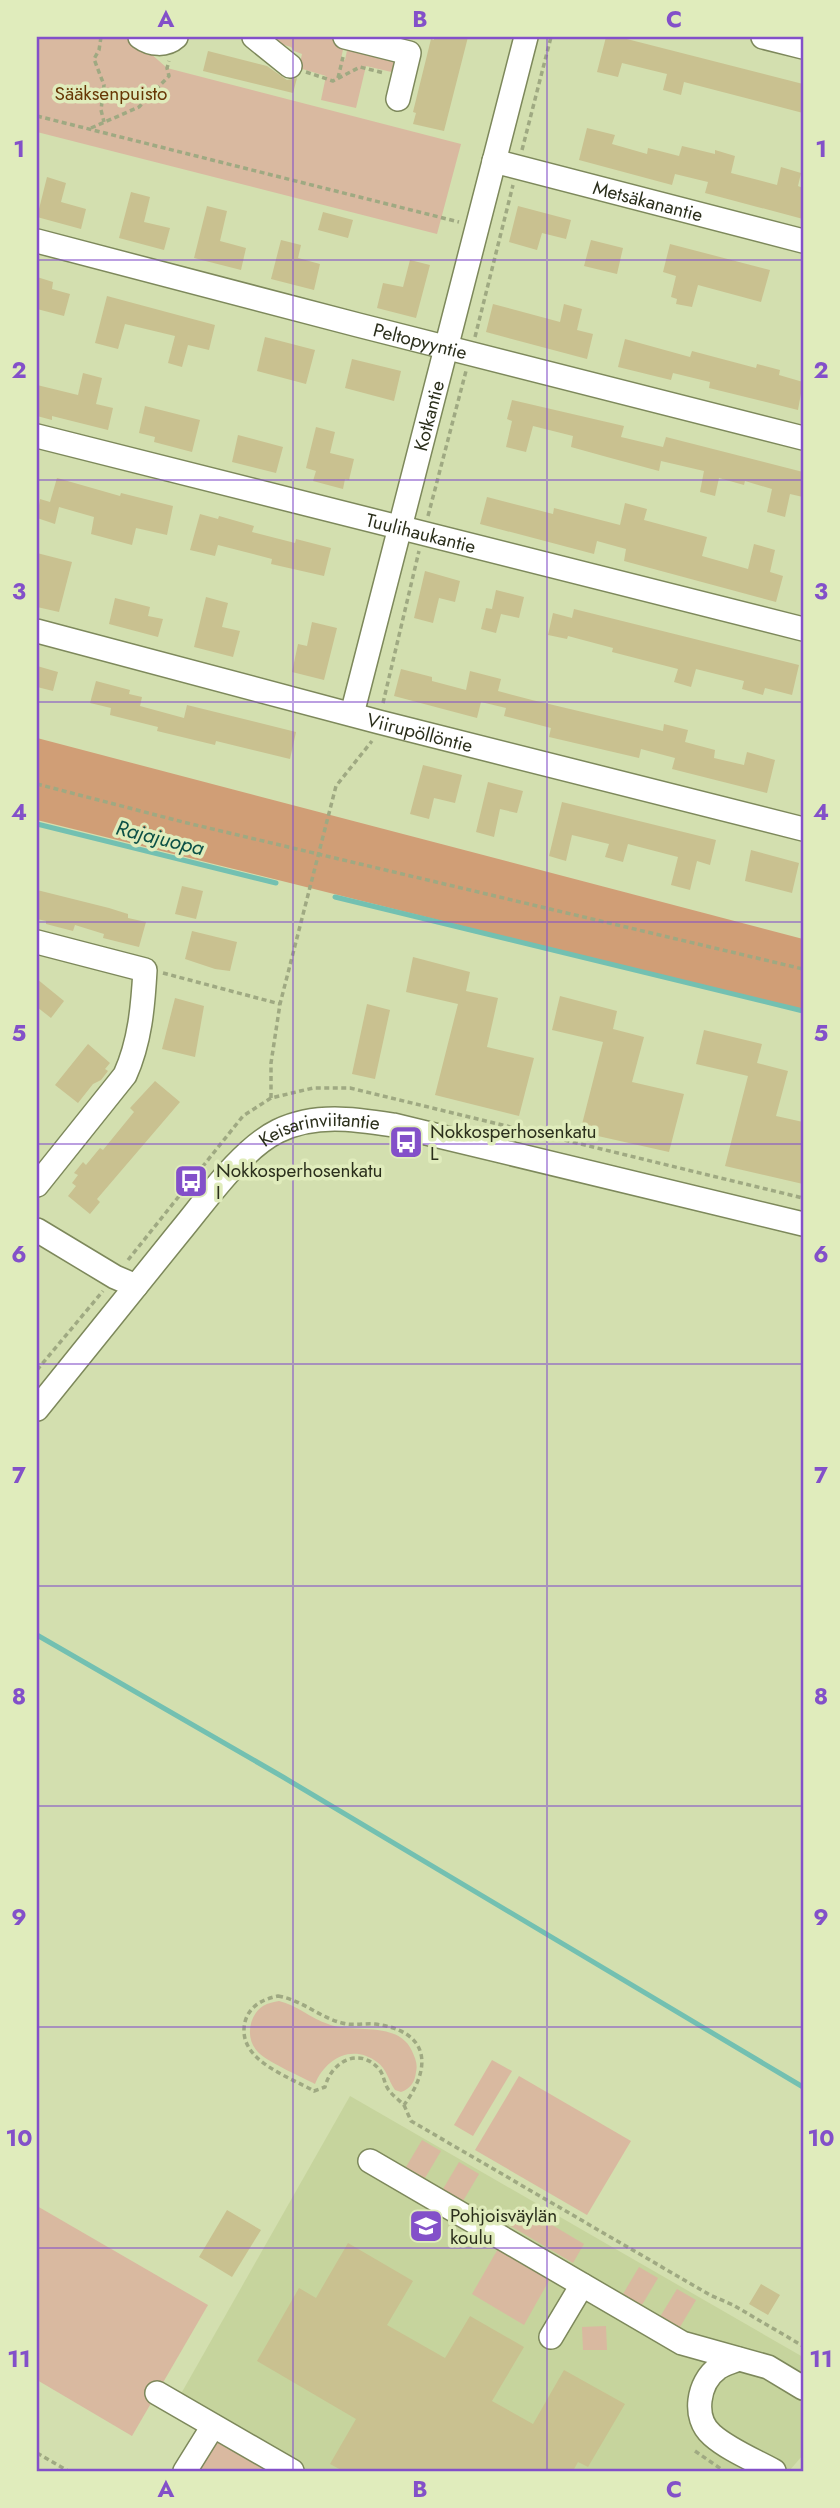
<svg xmlns="http://www.w3.org/2000/svg" width="840" height="2508" font-family="Jost,sans-serif">
	<style>
		.built { fill: #c6d49d }
		.green { fill: #d9b9a0 }
		.forest { fill: #d09e76 }
		.lines { fill: none; stroke-linecap: round; stroke-linejoin: round }
		.stream { stroke: #73c0b1; stroke-width: 5 }
		.building { fill: #c9c190 }
		.minor-casing { stroke: #7d885b; stroke-width: 26 }
		.path { stroke: #9fa982; stroke-width: 3.5; stroke-dasharray: 5 3.5; stroke-linecap: butt }
		.minor { stroke: #fff; stroke-width: 23 }
		.grid { fill: none; stroke: #8350c9; stroke-width: 2; stroke-opacity: 0.55 }
		.labels { text-anchor: middle; stroke-width: 7; stroke-linejoin: round; paint-order: stroke }
		.park-label { font-size: 19px; fill: #673705; stroke: #e0ecbc }
		.street-label { font-size: 19px; fill: #2b2f1c; stroke: #e0ecbc }
		.poi-label { font-size: 19px; fill: #2b2f1c; stroke: #e0ecbc; text-anchor: start }
		.water-label { font-size: 21px; font-style: italic; fill: #0b5046; stroke: #e0ecbc }
		.neatline { fill: none; stroke: #8350c9; stroke-width: 2.5 }
		.grid-label { font-size: 23px; text-anchor: middle; font-weight: bold; fill: #8350c9 }
	</style>
	<rect width="100%" height="100%" fill="#d3dfaf"/>
	<path class="built" d="M 350,2096 L 803,2357 L 803,2455 L 789,2471 L 301,2471 L 178,2399 Z"/>
	<g class="green">
		<path d="M 37,37 L 132,37 L 167,68 L 461,144 L 437,234 L 37,132 Z"/>
		<path d="M 276,37 L 333,37 L 345,40 L 341,59 L 345,60 L 349,41 L 394,53 L 400,74 L 366,66 L 356,108 L 321,100 L 326,76 L 299,68 L 302,54 L 294,51 L 291,47 L 274,42 Z"/>
		<path d="M 279,2001 C 297,2005 310,2018 328,2024 C 353,2034 398,2020 412,2051 C 415,2058 418,2064 416,2072 C 415,2082 410,2089 401,2092 L 395,2090 C 388,2080 387,2069 377,2062 C 352,2043 325,2059 315,2084 C 302,2077 265,2061 257,2051 C 245,2038 249,2015 263,2006 C 268,2003 274,2002 279,2001 Z"/>
		<path d="M 492,2060 L 512,2071 L 473,2136 L 454,2125 Z"/>
		<path d="M 519,2076 L 631,2141 L 587,2215 L 475,2150 Z"/>
		<path d="M 422,2140 L 441,2151 L 422,2183 L 403,2172 Z"/>
		<path d="M 459,2162 L 479,2174 L 460,2206 L 440,2194 Z"/>
		<path d="M 37,2206 L 208,2305 L 132,2436 L 37,2380 Z"/>
		<path d="M 520,2206 L 584,2244 L 573,2263 L 509,2225 Z"/>
		<path d="M 499,2247 L 551,2277 L 524,2325 L 472,2294 Z"/>
		<path d="M 639,2267 L 658,2278 L 639,2310 L 620,2299 Z"/>
		<path d="M 677,2289 L 696,2300 L 677,2332 L 658,2320 Z"/>
		<path d="M 606,2326 L 607,2350 L 583,2350 L 582,2327 Z"/>
		<path d="M 213,2426 L 271,2471 L 185,2471 Z"/>
	</g>
	<path class="forest" d="M 37,738 L 803,939 L 803,1011 L 37,820 Z"/>
	<g class="lines">
		<g class="stream">
			<path d="M 37,824 L 276,883"/>
			<path d="M 335,897 L 803,1011"/>
			<path d="M 37,1635 L 283,1777 L 803,2087"/>
		</g>
	</g>
	<g class="building">
		<path d="M 434,37 L 468,37 L 444,131 L 413,124 L 416,113 L 413,112 L 431,39 L 434,40 Z"/>
		<path d="M 606,37 L 619,37 L 803,84 L 803,113 L 684,82 L 681,95 L 663,90 L 667,74 L 622,63 L 618,77 L 597,72 Z"/>
		<path d="M 208,51 L 267,66 L 287,80 L 297,78 L 293,93 L 203,71 Z"/>
		<path d="M 587,128 L 615,135 L 612,144 L 647,154 L 648,148 L 679,156 L 682,146 L 715,154 L 715,150 L 735,156 L 731,173 L 777,185 L 781,167 L 801,173 L 798,186 L 803,188 L 803,219 L 705,193 L 708,182 L 675,174 L 672,185 L 579,160 Z"/>
		<path d="M 47,177 L 66,183 L 61,202 L 86,209 L 81,229 L 37,217 Z"/>
		<path d="M 131,192 L 150,197 L 144,222 L 170,228 L 164,250 L 119,238 Z"/>
		<path d="M 207,206 L 227,211 L 220,241 L 246,248 L 241,270 L 194,258 Z"/>
		<path d="M 518,206 L 571,220 L 566,239 L 542,233 L 537,250 L 509,242 Z"/>
		<path d="M 323,212 L 353,220 L 348,238 L 318,230 Z"/>
		<path d="M 281,240 L 301,245 L 298,258 L 320,264 L 314,290 L 271,279 Z"/>
		<path d="M 591,240 L 623,248 L 617,274 L 584,266 Z"/>
		<path d="M 670,244 L 770,270 L 761,302 L 698,285 L 692,307 L 676,304 L 677,299 L 671,297 L 676,276 L 663,272 Z"/>
		<path d="M 410,260 L 430,265 L 416,318 L 377,308 L 383,283 L 403,287 Z"/>
		<path d="M 37,277 L 53,282 L 52,289 L 70,294 L 64,316 L 37,309 Z"/>
		<path d="M 107,296 L 215,325 L 209,350 L 188,345 L 182,367 L 168,363 L 175,336 L 125,324 L 118,349 L 95,343 Z"/>
		<path d="M 493,304 L 560,322 L 564,304 L 582,309 L 577,330 L 593,334 L 587,359 L 486,332 Z"/>
		<path d="M 265,337 L 315,350 L 306,384 L 257,371 Z"/>
		<path d="M 625,339 L 690,357 L 692,351 L 756,368 L 757,364 L 780,370 L 779,375 L 803,382 L 798,410 L 709,388 L 710,382 L 673,373 L 671,380 L 618,367 Z"/>
		<path d="M 352,359 L 401,371 L 394,401 L 345,388 Z"/>
		<path d="M 83,373 L 102,378 L 96,404 L 113,408 L 108,430 L 52,416 L 52,420 L 37,416 L 37,385 L 78,395 Z"/>
		<path d="M 512,400 L 624,426 L 621,437 L 663,447 L 666,437 L 803,472 L 803,497 L 790,494 L 785,517 L 767,512 L 772,489 L 745,481 L 744,485 L 719,478 L 715,496 L 700,492 L 704,471 L 661,461 L 659,471 L 607,457 L 571,447 L 573,436 L 533,426 L 526,452 L 506,447 L 512,421 L 507,419 Z"/>
		<path d="M 145,406 L 200,420 L 192,452 L 154,442 L 155,437 L 139,433 Z"/>
		<path d="M 316,427 L 335,432 L 330,453 L 354,459 L 349,480 L 345,479 L 343,489 L 313,481 L 316,471 L 306,468 Z"/>
		<path d="M 238,435 L 283,447 L 276,473 L 232,462 Z"/>
		<path d="M 57,478 L 120,496 L 121,493 L 173,506 L 167,535 L 136,528 L 132,545 L 91,534 L 94,517 L 59,507 L 55,524 L 37,518 L 40,499 L 50,502 Z"/>
		<path d="M 487,497 L 553,514 L 554,508 L 620,525 L 625,503 L 647,509 L 644,520 L 707,537 L 702,556 L 748,569 L 754,544 L 775,550 L 770,572 L 783,576 L 776,602 L 624,561 L 626,549 L 597,541 L 594,554 L 480,524 Z"/>
		<path d="M 200,514 L 218,519 L 219,516 L 254,526 L 252,532 L 295,543 L 296,539 L 331,548 L 324,576 L 271,564 L 272,559 L 218,545 L 215,556 L 190,550 Z"/>
		<path d="M 37,553 L 72,562 L 59,612 L 37,607 Z"/>
		<path d="M 425,571 L 460,581 L 455,602 L 439,598 L 433,623 L 414,618 Z"/>
		<path d="M 496,590 L 524,597 L 519,618 L 501,614 L 496,633 L 481,629 L 486,608 L 492,609 Z"/>
		<path d="M 206,597 L 228,603 L 222,627 L 240,631 L 233,657 L 194,647 Z"/>
		<path d="M 115,598 L 150,607 L 148,616 L 163,619 L 158,637 L 109,624 Z"/>
		<path d="M 574,609 L 799,665 L 792,695 L 765,688 L 763,695 L 742,689 L 744,681 L 696,669 L 691,687 L 674,682 L 678,669 L 612,652 L 613,648 L 568,636 L 567,639 L 548,635 L 553,613 L 572,618 Z"/>
		<path d="M 312,622 L 337,628 L 324,680 L 292,672 L 298,644 L 307,646 Z"/>
		<path d="M 37,666 L 58,672 L 53,691 L 37,687 Z"/>
		<path d="M 401,669 L 432,677 L 432,681 L 466,690 L 470,671 L 501,679 L 498,691 L 532,700 L 663,731 L 664,724 L 688,730 L 685,742 L 715,750 L 714,758 L 744,765 L 747,752 L 775,760 L 767,793 L 672,769 L 675,758 L 641,749 L 639,758 L 549,737 L 551,728 L 504,716 L 506,708 L 481,702 L 477,718 L 394,696 Z"/>
		<path d="M 96,681 L 130,690 L 129,694 L 142,697 L 140,706 L 184,718 L 187,705 L 296,732 L 290,759 L 216,741 L 215,745 L 157,731 L 158,727 L 110,715 L 111,708 L 90,703 Z"/>
		<path d="M 423,765 L 462,775 L 455,803 L 434,798 L 429,819 L 410,814 Z"/>
		<path d="M 488,782 L 523,791 L 517,813 L 500,809 L 494,837 L 476,832 Z"/>
		<path d="M 562,802 L 716,840 L 710,865 L 697,861 L 690,890 L 671,885 L 678,857 L 628,844 L 623,862 L 605,857 L 609,844 L 572,835 L 566,861 L 549,856 Z"/>
		<path d="M 751,850 L 799,863 L 792,893 L 745,881 Z"/>
		<path d="M 182,886 L 203,891 L 196,919 L 175,914 Z"/>
		<path d="M 37,890 L 109,908 L 128,914 L 128,918 L 146,922 L 139,947 L 103,938 L 104,934 L 75,925 L 73,931 L 46,924 L 46,921 L 37,919 Z"/>
		<path d="M 192,931 L 237,942 L 230,971 L 215,969 L 185,959 Z"/>
		<path d="M 413,957 L 470,972 L 466,991 L 498,998 L 487,1047 L 534,1058 L 519,1116 L 435,1095 L 458,1004 L 406,992 Z"/>
		<path d="M 37,979 L 64,1001 L 51,1018 L 37,1007 Z"/>
		<path d="M 560,996 L 617,1011 L 613,1029 L 644,1037 L 632,1082 L 684,1094 L 669,1152 L 580,1132 L 603,1042 L 552,1030 Z"/>
		<path d="M 175,998 L 204,1006 L 195,1057 L 162,1049 Z"/>
		<path d="M 367,1004 L 390,1010 L 375,1079 L 352,1074 Z"/>
		<path d="M 704,1030 L 762,1044 L 757,1063 L 788,1071 L 776,1116 L 803,1122 L 803,1184 L 725,1166 L 748,1076 L 696,1064 Z"/>
		<path d="M 88,1044 L 110,1063 L 105,1069 L 108,1071 L 101,1080 L 93,1084 L 78,1103 L 55,1085 Z"/>
		<path d="M 155,1081 L 180,1102 L 97,1199 L 100,1202 L 90,1214 L 68,1196 L 76,1186 L 72,1183 L 78,1175 L 74,1173 L 83,1162 L 86,1165 L 100,1148 L 103,1150 L 134,1112 L 130,1108 Z"/>
		<path d="M 227,2210 L 261,2230 L 232,2277 L 199,2257 Z"/>
		<path d="M 348,2243 L 413,2281 L 387,2325 L 445,2358 L 470,2316 L 524,2347 L 492,2401 L 533,2424 L 564,2370 L 625,2404 L 588,2467 L 578,2462 L 573,2471 L 343,2471 L 330,2464 L 356,2419 L 257,2361 L 299,2288 L 316,2298 Z"/>
		<path d="M 761,2284 L 780,2295 L 768,2315 L 749,2304 Z"/>
	</g>
	<g class="lines">
		<g class="minor-casing">
			<g id="minor">
				<path d="M 140,37 C 151,45 166,46 176,37"/>
				<path d="M 254,37 L 290,66"/>
				<path d="M 345,37 L 409,53 L 398,99"/>
				<path d="M 763,37 L 803,47"/>
				<path id="s1" d="M 494,161 L 803,241"/>
				<path id="s2" d="M 37,241 L 358,325 L 803,438"/>
				<path id="s3" d="M 37,436 L 803,629"/>
				<path id="s4" d="M 37,631 L 379,722 L 803,829"/>
				<path id="s5" d="M 352,714 L 526,37"/>
				<path d="M 37,942 L 145,970 C 143,1006 140,1042 125,1075 L 37,1185"/>
				<path d="M 37,1230 L 115,1277 L 136,1286"/>
				<path id="s6" d="M 37,1409 C 84,1351 131,1292 178,1234 C 204,1203 241,1149 278,1131 C 315,1113 354,1119 393,1125 L 803,1224"/>
				<path d="M 370,2161 L 682,2343 L 768,2367 L 803,2388"/>
				<path d="M 551,2337 L 582,2285"/>
				<path d="M 738,2359 C 732,2362 724,2364 718,2368 C 698,2382 692,2418 712,2435 C 729,2450 754,2460 774,2471"/>
				<path d="M 157,2393 L 292,2471"/>
				<path d="M 185,2471 L 213,2426"/>
			</g>
		</g>
		<g class="path">
			<path d="M 101,37 L 99,50 L 94,59 L 104,85 L 101,110 L 104,122"/>
			<path d="M 306,72 L 333,81 L 360,67 L 384,73"/>
			<path d="M 338,78 L 343,57"/>
			<path d="M 37,116 L 459,222"/>
			<path d="M 91,128 L 139,107 L 169,76 L 167,68 L 169,61"/>
			<path d="M 522,150 L 551,37"/>
			<path d="M 475,337 L 513,185"/>
			<path d="M 428,516 L 466,371"/>
			<path d="M 383,703 L 419,551"/>
			<path d="M 37,784 L 183,822 L 803,969"/>
			<path d="M 163,973 L 280,1004"/>
			<path d="M 271,1098 L 271,1063 L 280,1004 L 336,786 L 372,741"/>
			<path d="M 128,1260 L 243,1116 L 271,1098 L 313,1088 L 350,1088 L 803,1198"/>
			<path d="M 37,1370 L 103,1291"/>
			<path d="M 278,1996 C 302,2000 319,2017 342,2023 C 354,2026 364,2023 375,2024 C 429,2031 433,2066 404,2105 C 399,2100 392,2095 388,2089 C 384,2083 384,2075 379,2069 C 359,2046 331,2062 325,2087 L 314,2091 C 288,2076 236,2060 245,2022 C 249,2006 263,1999 278,1996 Z"/>
			<path d="M 404,2105 L 411,2121 L 710,2295 L 733,2305 L 803,2346"/>
			<path d="M 695,2451 L 724,2471"/>
			<path d="M 37,2453 L 68,2471"/>
		</g>
		<use href="#minor" class="minor"/>
	</g>
	<path class="grid" d="M 293,37 L 293,2471M 547,37 L 547,2471M 37,260 L 803,260M 37,480 L 803,480M 37,702 L 803,702M 37,922 L 803,922M 37,1144 L 803,1144M 37,1364 L 803,1364M 37,1586 L 803,1586M 37,1806 L 803,1806M 37,2027 L 803,2027M 37,2248 L 803,2248"/>
	<defs>
		<g id="bus-square" transform="scale(1.75)"><rect x="-9" y="-9" width="18" height="18" rx="4" fill="#8350c9" stroke="#e0ecbc"/><path d="M-5-6H5V4H4V6H2V4H-2V6H-4V4H-5ZM-3.5-4V0h7V-4ZM-3.5 1.2v1.5H-2V1.2ZM2 1.2v1.5H3.5V1.2Z" fill="#fff"/></g>
		<g id="school-square" transform="scale(1.75)"><rect x="-9" y="-9" width="18" height="18" rx="4" fill="#8350c9" stroke="#e0ecbc"/><path d="M0-5L7-2L0 1L-7-2ZM-4 1L0 2.5L4 1V4Q0 6-4 4Z" fill="#fff"/></g>
	</defs>
	<g fill-rule="evenodd">
		<use href="#bus-square" x="406" y="1142"/>
		<use href="#bus-square" x="191" y="1181"/>
		<use href="#school-square" x="426" y="2226"/>
	</g>
	<g class="labels">
		<g class="park-label">
			<text x="111" y="100">Sääksenpuisto</text>
		</g>
		<g class="street-label">
			<text dy="7" stroke="none"><textPath href="#s1" startOffset="159">Metsäkanantie</textPath></text>
			<text dy="7" stroke="none"><textPath href="#s2" startOffset="396">Peltopyyntie</textPath></text>
			<text dy="7" stroke="none"><textPath href="#s5" startOffset="308">Kotkantie</textPath></text>
			<text dy="7" stroke="none"><textPath href="#s3" startOffset="396">Tuulihaukantie</textPath></text>
			<text dy="7" stroke="none"><textPath href="#s4" startOffset="396">Viirupöllöntie</textPath></text>
			<text dy="7" stroke="none"><textPath href="#s6" startOffset="411">Keisarinviitantie</textPath></text>
		</g>
		<g class="poi-label">
			<text x="430" y="1138">Nokkosperhosenkatu<tspan x="430" dy="22">L</tspan></text>
			<text x="216" y="1177">Nokkosperhosenkatu<tspan x="216" dy="22">I</tspan></text>
			<text x="450" y="2222">Pohjoisväylän<tspan x="450" dy="22">koulu</tspan></text>
		</g>
		<g class="water-label">
			<text transform="translate(160 838) rotate(14)" y="7">Rajajuopa</text>
		</g>
	</g>
	<rect width="840" height="2508" fill="none" stroke="#e0ecbc" stroke-width="77"/>
	<rect x="38" y="38" width="764" height="2432" class="neatline"/>
	<g class="grid-label">
		<text x="166" y="27">A</text>
		<text x="420" y="27">B</text>
		<text x="674" y="27">C</text>
		<text x="19" y="157">1</text>
		<text x="821" y="157">1</text>
		<text x="19" y="378">2</text>
		<text x="821" y="378">2</text>
		<text x="19" y="599">3</text>
		<text x="821" y="599">3</text>
		<text x="19" y="820">4</text>
		<text x="821" y="820">4</text>
		<text x="19" y="1041">5</text>
		<text x="821" y="1041">5</text>
		<text x="19" y="1262">6</text>
		<text x="821" y="1262">6</text>
		<text x="19" y="1483">7</text>
		<text x="821" y="1483">7</text>
		<text x="19" y="1704">8</text>
		<text x="821" y="1704">8</text>
		<text x="19" y="1925">9</text>
		<text x="821" y="1925">9</text>
		<text x="19" y="2146">10</text>
		<text x="821" y="2146">10</text>
		<text x="19" y="2367">11</text>
		<text x="821" y="2367">11</text>
		<text x="166" y="2497">A</text>
		<text x="420" y="2497">B</text>
		<text x="674" y="2497">C</text>
	</g>
</svg>
